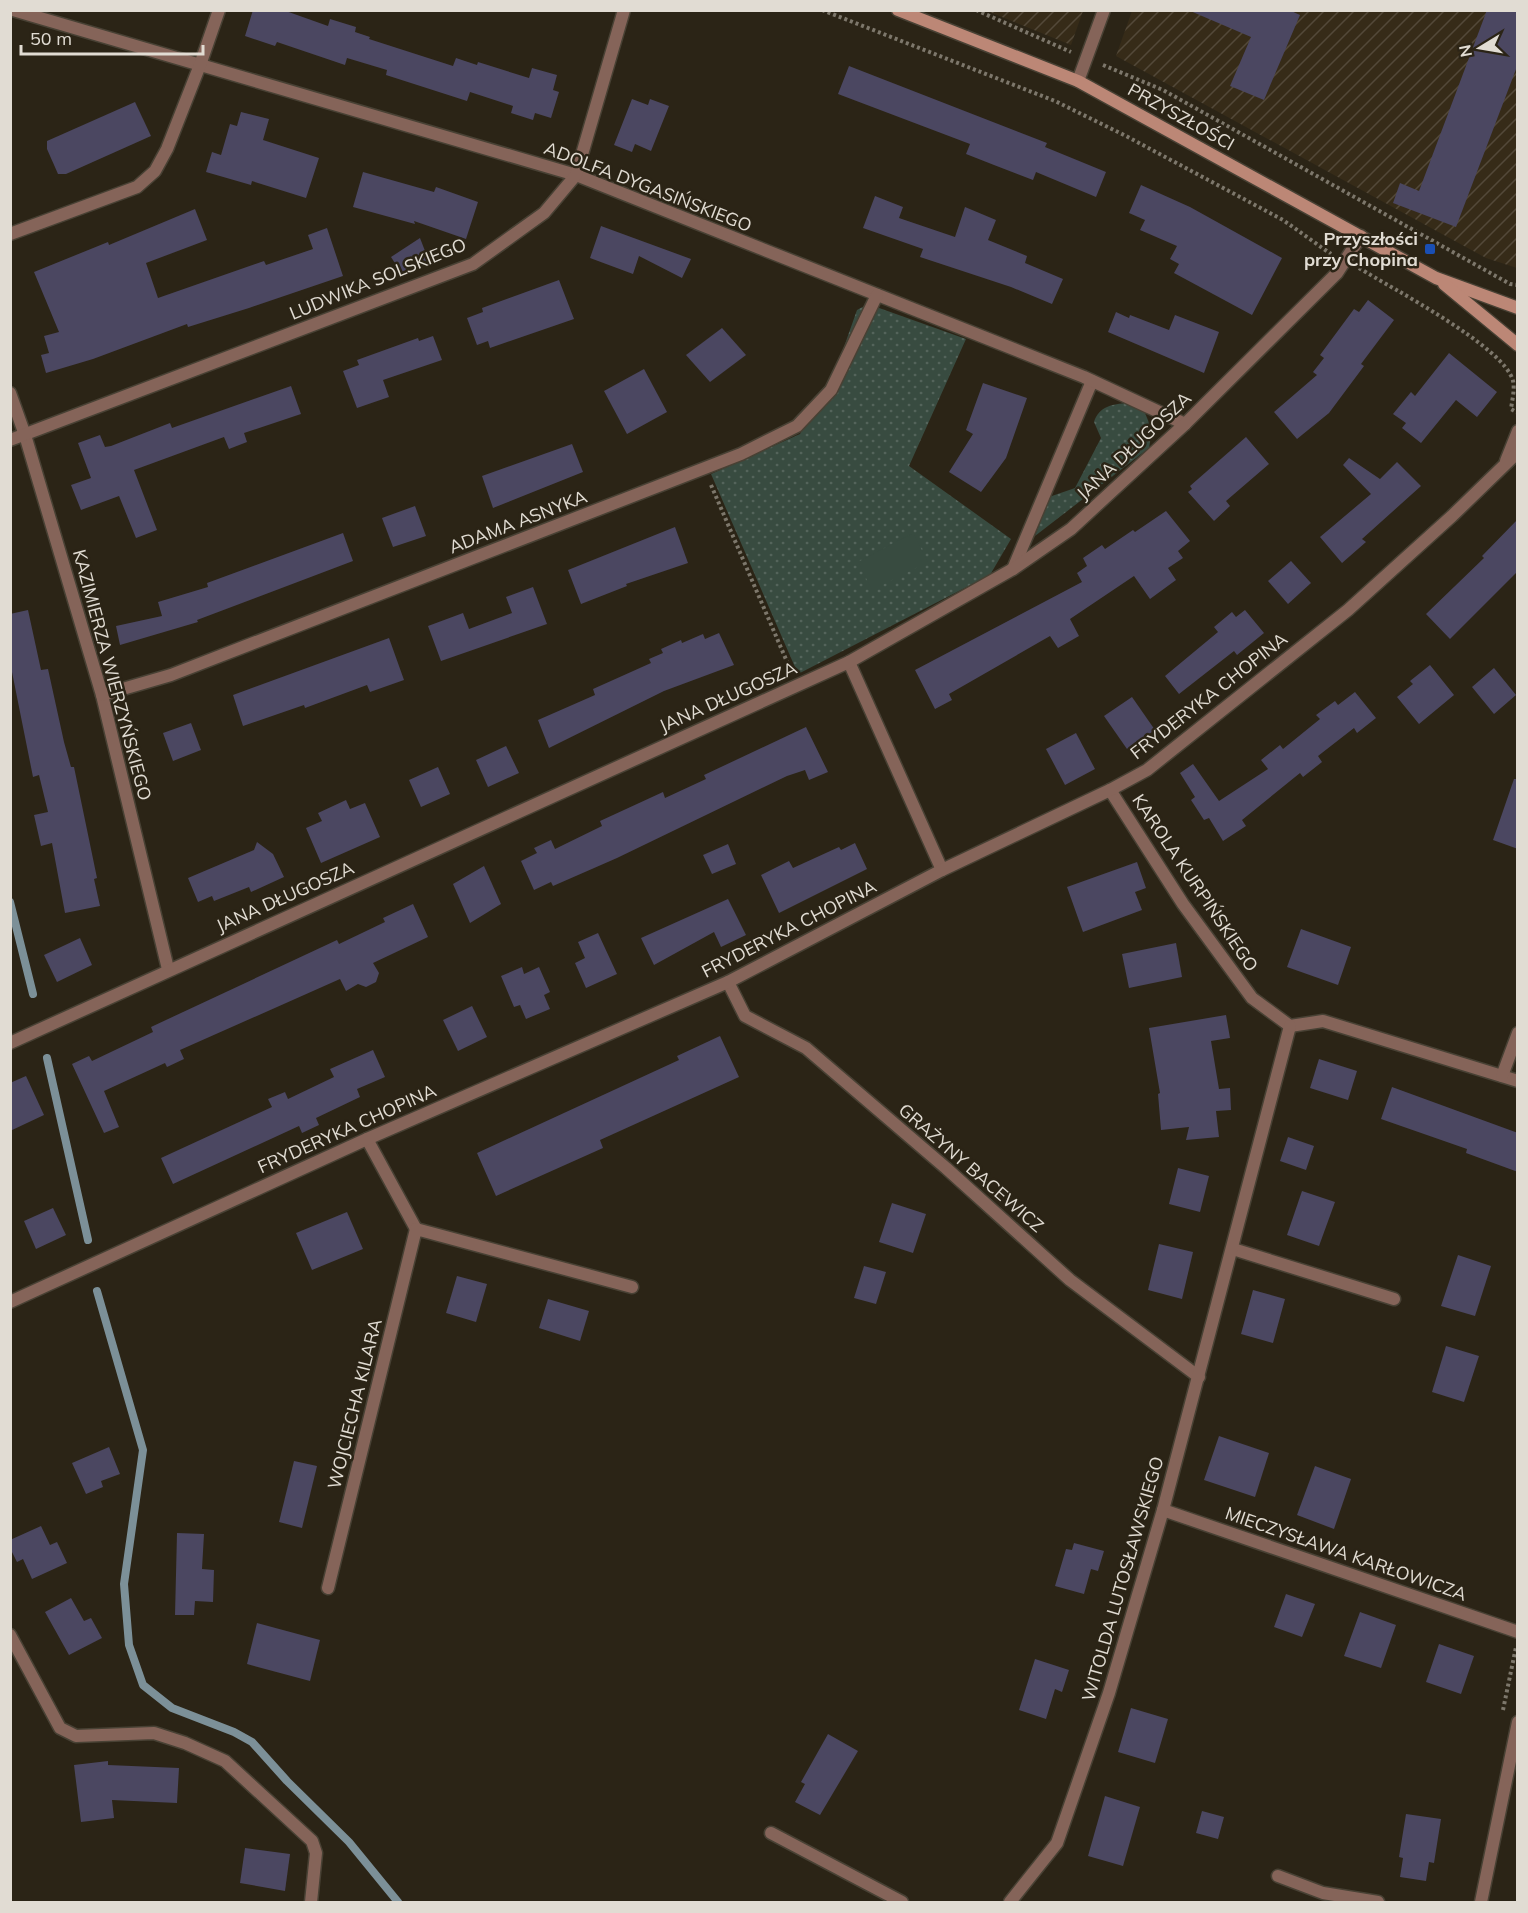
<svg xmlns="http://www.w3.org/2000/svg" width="1528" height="1913" font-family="Mulish,sans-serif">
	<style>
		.industrial { fill: url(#industrial-furrows) }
		.grass { fill: url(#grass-dots) }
		.garden { fill: #384b40 }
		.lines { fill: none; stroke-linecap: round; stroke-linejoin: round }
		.stream { stroke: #7c9098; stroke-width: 8 }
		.building { fill: #4b4761 }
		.lane-casing { stroke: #484134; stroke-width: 15 }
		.street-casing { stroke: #484134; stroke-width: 15 }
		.secondary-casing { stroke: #484134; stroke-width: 15 }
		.path { stroke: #7d776b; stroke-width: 4; stroke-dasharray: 3 3; stroke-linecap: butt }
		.lane { stroke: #856459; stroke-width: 12 }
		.street { stroke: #856459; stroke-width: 12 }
		.secondary { stroke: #bc8776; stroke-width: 12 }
		.transit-dot { fill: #1a4fb4; stroke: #2b2416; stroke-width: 2 }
		.labels { text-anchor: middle; stroke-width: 5; stroke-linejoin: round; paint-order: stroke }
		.street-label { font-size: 18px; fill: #e1dcd3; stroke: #2b2416 }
		.poi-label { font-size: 18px; font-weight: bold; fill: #e1dcd3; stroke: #2b2416; text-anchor: end }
	</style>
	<defs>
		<pattern id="industrial-furrows" width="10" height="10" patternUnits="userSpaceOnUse" patternTransform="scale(1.5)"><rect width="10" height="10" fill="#362b18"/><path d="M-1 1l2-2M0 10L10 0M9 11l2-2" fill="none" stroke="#534939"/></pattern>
		<pattern id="grass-dots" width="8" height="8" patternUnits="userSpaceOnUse" patternTransform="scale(1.5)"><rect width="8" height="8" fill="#384b40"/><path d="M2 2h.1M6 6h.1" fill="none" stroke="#54645b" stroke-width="1.8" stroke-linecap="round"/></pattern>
	</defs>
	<rect width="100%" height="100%" fill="#2b2416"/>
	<g class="industrial">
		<path d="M 987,11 L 1083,11 L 1071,45 Z"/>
		<path d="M 1132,11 L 1517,11 L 1517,268 L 1486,258 L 1116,56 Z"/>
	</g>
	<g class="grass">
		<path d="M 868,304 L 966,339 L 909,466 L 1011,539 L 990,575 L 798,674 L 711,474 L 800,434 L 839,361 L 857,310 Z"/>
		<path d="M 1127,403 L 1145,413 L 1152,430 L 1149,448 L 1035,536 L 1049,497 L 1075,488 L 1101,438 L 1094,422 C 1099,406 1113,404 1127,403 Z"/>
	</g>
	<path class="garden" d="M 913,533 L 928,562 L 872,590 L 858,562 Z"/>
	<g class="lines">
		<g class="stream">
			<path d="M 10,902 L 33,994"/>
			<path d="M 47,1058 L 88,1240"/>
			<path d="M 97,1291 L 143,1450 L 124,1584 L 129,1645 L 143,1685 L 172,1708 L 234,1732 L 252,1742 L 287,1781 L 349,1842 L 398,1902"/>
		</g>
	</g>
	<g class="building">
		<path d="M 253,10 L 283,10 L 328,26 L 330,19 L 356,27 L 355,32 L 370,37 L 369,39 L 453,66 L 456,58 L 477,65 L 478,62 L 529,78 L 532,68 L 557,75 L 553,90 L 559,92 L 551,118 L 535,113 L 533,120 L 511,113 L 513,106 L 470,92 L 467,101 L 386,75 L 387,70 L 347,58 L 345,65 L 277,42 L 275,46 L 245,36 Z"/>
		<path d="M 1188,10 L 1289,10 L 1300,15 L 1264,100 L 1230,86 L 1251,37 Z"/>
		<path d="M 1487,10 L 1518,10 L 1518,64 L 1456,227 L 1393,203 L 1400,183 L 1419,191 Z"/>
		<path d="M 849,66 L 1047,143 L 1045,147 L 1106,172 L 1096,197 L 1036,172 L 1033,180 L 994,165 L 966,154 L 970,144 L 838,94 Z"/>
		<path d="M 632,99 L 648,105 L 650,99 L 669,106 L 651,151 L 635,144 L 632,152 L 614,145 Z"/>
		<path d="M 135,102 L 151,136 L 66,174 L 58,174 L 47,149 L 47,141 Z"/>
		<path d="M 241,112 L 269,119 L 263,140 L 319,158 L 306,198 L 252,181 L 251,185 L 206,172 L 212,152 L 221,155 L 230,124 L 237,126 Z"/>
		<path d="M 363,172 L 434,192 L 436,187 L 478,202 L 466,239 L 414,221 L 415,224 L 353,207 Z"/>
		<path d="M 1141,185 L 1190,207 L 1282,258 L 1252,315 L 1174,273 L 1179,264 L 1170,259 L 1177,246 L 1140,230 L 1145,220 L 1129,213 Z"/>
		<path d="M 875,196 L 903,207 L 899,218 L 955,237 L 965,207 L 996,220 L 988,240 L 1027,256 L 1025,263 L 1063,279 L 1052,304 L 1011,287 L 920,257 L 923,249 L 863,228 Z"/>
		<path d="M 195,209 L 207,240 L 146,263 L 158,298 L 264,261 L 266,265 L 313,249 L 308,235 L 327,228 L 343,276 L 249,308 L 188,327 L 187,324 L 93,359 L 46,373 L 41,355 L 49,353 L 44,336 L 59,332 L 34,272 L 108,242 L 109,245 Z"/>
		<path d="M 601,226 L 691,259 L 682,278 L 639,256 L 633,274 L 590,258 Z"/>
		<path d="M 420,238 L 430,264 L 402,274 L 391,257 Z"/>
		<path d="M 559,280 L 574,319 L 490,348 L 488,341 L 477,345 L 467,318 L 483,312 L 482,308 Z"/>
		<path d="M 1368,300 L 1394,320 L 1361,364 L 1364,366 L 1329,413 L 1297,439 L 1274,412 L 1317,375 L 1313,372 L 1324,358 L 1320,355 L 1354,309 L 1359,312 Z"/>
		<path d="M 1116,312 L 1129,318 L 1130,315 L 1169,330 L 1175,315 L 1219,332 L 1204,373 L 1108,332 Z"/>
		<path d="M 722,328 L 746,355 L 710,382 L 686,355 Z"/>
		<path d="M 433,336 L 442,360 L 383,380 L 389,397 L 357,408 L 343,371 L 359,365 L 357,360 L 418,338 L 419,341 Z"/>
		<path d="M 1449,353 L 1497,392 L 1477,417 L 1456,400 L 1421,443 L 1402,428 L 1406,423 L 1393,414 L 1411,392 L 1415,396 Z"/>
		<path d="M 644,369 L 667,412 L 627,434 L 604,391 Z"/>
		<path d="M 983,383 L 1027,398 L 1006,458 L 981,492 L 949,472 L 973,434 L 966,430 Z"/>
		<path d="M 291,386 L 301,414 L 244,433 L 247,442 L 229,449 L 224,437 L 134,470 L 157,530 L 136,538 L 119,496 L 81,510 L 71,485 L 91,478 L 78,443 L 100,435 L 105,447 L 111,446 L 170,423 L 172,428 Z"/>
		<path d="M 1246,437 L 1269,464 L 1226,501 L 1230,506 L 1214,521 L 1188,492 L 1192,489 L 1190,486 Z"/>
		<path d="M 572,444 L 583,472 L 493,508 L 482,476 Z"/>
		<path d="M 1349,458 L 1380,479 L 1397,462 L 1421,486 L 1362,539 L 1366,542 L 1342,563 L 1320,537 L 1371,494 L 1343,465 Z"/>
		<path d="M 415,506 L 426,536 L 393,547 L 382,518 Z"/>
		<path d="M 1166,511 L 1190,541 L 1178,551 L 1183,558 L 1168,568 L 1176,580 L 1150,599 L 1134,576 L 1070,619 L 1079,636 L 1058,648 L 1050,636 L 949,694 L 952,700 L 935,709 L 915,670 L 1082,582 L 1077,573 L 1087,566 L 1083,558 L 1102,545 L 1105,549 L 1133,530 L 1135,532 Z"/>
		<path d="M 1518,519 L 1518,571 L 1450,639 L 1426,614 L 1484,558 L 1482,556 Z"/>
		<path d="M 675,527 L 688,563 L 626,584 L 627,586 L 581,604 L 568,570 Z"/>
		<path d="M 343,533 L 353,561 L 197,620 L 198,622 L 120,645 L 116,626 L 162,616 L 158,602 L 208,587 L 207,583 Z"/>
		<path d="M 1291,561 L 1311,583 L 1288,604 L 1268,581 Z"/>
		<path d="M 533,587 L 547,624 L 441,661 L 428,626 L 463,613 L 469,629 L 512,613 L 506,597 Z"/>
		<path d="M 28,610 L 41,670 L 48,669 L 64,742 L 71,767 L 74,767 L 97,878 L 94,879 L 100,906 L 65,913 L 52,843 L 41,846 L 34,815 L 48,812 L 39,775 L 33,777 L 10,662 L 10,614 Z"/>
		<path d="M 1245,610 L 1264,633 L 1237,655 L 1234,651 L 1179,694 L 1165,676 L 1218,632 L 1214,627 L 1232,612 L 1236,617 Z"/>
		<path d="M 719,633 L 734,665 L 664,691 L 549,748 L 538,720 L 595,695 L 593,689 L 651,663 L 649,659 L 663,653 L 661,649 L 681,640 L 682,643 L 703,634 L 705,639 Z"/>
		<path d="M 389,638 L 404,680 L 370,692 L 367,685 L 305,708 L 304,705 L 243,726 L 233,695 Z"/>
		<path d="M 1430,665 L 1454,695 L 1419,724 L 1397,697 L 1413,684 L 1410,681 Z"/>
		<path d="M 1494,668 L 1516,695 L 1494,714 L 1472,687 Z"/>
		<path d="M 1355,692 L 1376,718 L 1357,733 L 1354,728 L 1318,756 L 1322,762 L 1303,777 L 1300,773 L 1242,820 L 1246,826 L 1223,841 L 1209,818 L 1204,820 L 1191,800 L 1195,797 L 1180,773 L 1193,764 L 1219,801 L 1268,769 L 1261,760 L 1280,745 L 1283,749 L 1320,719 L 1316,715 L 1335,701 L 1338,705 Z"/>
		<path d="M 1132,697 L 1155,730 L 1127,749 L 1104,716 Z"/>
		<path d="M 191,723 L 201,750 L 173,761 L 163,733 Z"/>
		<path d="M 806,727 L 828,772 L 809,780 L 805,770 L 787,776 L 617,858 L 553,886 L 551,882 L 534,890 L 521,861 L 537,853 L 534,848 L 551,840 L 555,849 L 602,826 L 600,821 L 663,792 L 665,798 L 706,779 L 704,775 Z"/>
		<path d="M 1076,733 L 1095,769 L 1065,785 L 1046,749 Z"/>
		<path d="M 506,746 L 519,773 L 488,787 L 476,760 Z"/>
		<path d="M 438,767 L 450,794 L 421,807 L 409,780 Z"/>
		<path d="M 1514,779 L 1518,779 L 1518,849 L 1493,840 Z"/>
		<path d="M 346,800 L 350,809 L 365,803 L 380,837 L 321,863 L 306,828 L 322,821 L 318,813 Z"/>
		<path d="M 257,842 L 273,854 L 284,877 L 251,892 L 249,887 L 214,901 L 212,896 L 198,902 L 188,878 L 254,850 Z"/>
		<path d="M 855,843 L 867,869 L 779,913 L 761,875 L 789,861 L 793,868 L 839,847 L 841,850 Z"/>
		<path d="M 728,844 L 736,864 L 712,874 L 703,855 Z"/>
		<path d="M 1137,862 L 1146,888 L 1135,892 L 1142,910 L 1083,932 L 1067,887 Z"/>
		<path d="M 484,866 L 501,904 L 470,923 L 453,884 Z"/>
		<path d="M 728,899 L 746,935 L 721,947 L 714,932 L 654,965 L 641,938 Z"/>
		<path d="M 413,904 L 428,937 L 373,963 L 379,973 L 376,982 L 366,987 L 358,984 L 346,991 L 340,979 L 180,1050 L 184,1059 L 167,1067 L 165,1063 L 104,1091 L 119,1127 L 104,1133 L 72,1064 L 89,1056 L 92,1061 L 153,1032 L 151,1027 L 337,940 L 339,944 L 385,922 L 383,918 Z"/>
		<path d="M 1301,929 L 1351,947 L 1338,985 L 1287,967 Z"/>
		<path d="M 598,933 L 617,974 L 586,988 L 575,963 L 585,958 L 578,942 Z"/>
		<path d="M 80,938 L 92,965 L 57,982 L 44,955 Z"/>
		<path d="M 1176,943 L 1182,977 L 1129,988 L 1122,954 Z"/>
		<path d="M 522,967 L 524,974 L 539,967 L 550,992 L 544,995 L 550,1009 L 526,1019 L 520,1005 L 514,1007 L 501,976 Z"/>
		<path d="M 472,1006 L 487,1037 L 458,1051 L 443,1020 Z"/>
		<path d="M 1226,1015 L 1230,1038 L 1211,1041 L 1219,1089 L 1230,1088 L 1231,1110 L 1216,1111 L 1219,1137 L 1186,1140 L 1189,1127 L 1161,1130 L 1158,1094 L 1160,1093 L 1149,1028 Z"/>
		<path d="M 720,1036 L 739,1077 L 600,1140 L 603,1148 L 496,1196 L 477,1153 L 679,1060 L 677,1056 Z"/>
		<path d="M 373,1050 L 385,1077 L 357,1089 L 360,1097 L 316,1118 L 319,1125 L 302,1133 L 299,1126 L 173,1184 L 161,1158 L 272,1107 L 268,1099 L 285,1092 L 288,1099 L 334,1077 L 330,1069 Z"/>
		<path d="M 1319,1059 L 1357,1071 L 1348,1100 L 1310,1088 Z"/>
		<path d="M 26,1076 L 44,1115 L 10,1131 L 10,1083 Z"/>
		<path d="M 1392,1087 L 1518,1133 L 1518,1172 L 1466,1153 L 1467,1149 L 1381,1119 Z"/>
		<path d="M 1288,1137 L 1314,1146 L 1306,1170 L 1280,1161 Z"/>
		<path d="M 1178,1168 L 1209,1176 L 1200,1212 L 1169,1204 Z"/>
		<path d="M 1302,1191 L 1335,1202 L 1319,1246 L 1287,1235 Z"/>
		<path d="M 892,1203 L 926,1214 L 913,1253 L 879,1242 Z"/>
		<path d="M 53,1208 L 66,1235 L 36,1249 L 24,1221 Z"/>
		<path d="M 347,1212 L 363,1249 L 312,1270 L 296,1233 Z"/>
		<path d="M 1159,1244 L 1193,1252 L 1182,1299 L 1148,1290 Z"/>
		<path d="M 1458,1255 L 1491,1266 L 1475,1316 L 1441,1306 Z"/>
		<path d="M 864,1266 L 886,1272 L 876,1304 L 854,1298 Z"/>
		<path d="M 457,1276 L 487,1284 L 476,1322 L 446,1313 Z"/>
		<path d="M 1253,1290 L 1285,1299 L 1273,1343 L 1241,1334 Z"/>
		<path d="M 548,1299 L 589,1311 L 580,1341 L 539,1328 Z"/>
		<path d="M 1446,1346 L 1479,1356 L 1464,1402 L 1432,1392 Z"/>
		<path d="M 1219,1436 L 1269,1453 L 1255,1497 L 1204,1480 Z"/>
		<path d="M 109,1447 L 120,1474 L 101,1481 L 103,1487 L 86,1494 L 72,1463 Z"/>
		<path d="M 294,1461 L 317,1466 L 302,1528 L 279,1522 Z"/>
		<path d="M 1315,1466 L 1351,1479 L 1334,1529 L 1297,1515 Z"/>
		<path d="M 41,1526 L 50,1545 L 57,1542 L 67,1563 L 32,1579 L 23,1559 L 17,1562 L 10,1548 L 10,1540 Z"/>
		<path d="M 177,1533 L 204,1534 L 202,1569 L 214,1570 L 213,1602 L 195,1601 L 194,1615 L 175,1615 Z"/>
		<path d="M 1074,1543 L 1104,1551 L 1098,1571 L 1091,1569 L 1084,1594 L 1055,1586 L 1066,1549 L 1072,1550 Z"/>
		<path d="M 1286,1594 L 1315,1604 L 1302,1637 L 1274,1627 Z"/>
		<path d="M 71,1598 L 84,1621 L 91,1618 L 102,1638 L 69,1655 L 45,1612 Z"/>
		<path d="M 1360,1612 L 1396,1625 L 1381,1668 L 1344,1656 Z"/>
		<path d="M 257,1623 L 320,1640 L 310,1681 L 247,1664 Z"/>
		<path d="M 1439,1644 L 1474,1656 L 1461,1694 L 1426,1682 Z"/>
		<path d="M 1035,1659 L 1069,1670 L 1062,1692 L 1055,1689 L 1046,1719 L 1019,1710 Z"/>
		<path d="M 1131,1708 L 1168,1719 L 1155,1763 L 1118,1752 Z"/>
		<path d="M 828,1734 L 858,1751 L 820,1815 L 795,1802 L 805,1784 L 801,1782 Z"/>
		<path d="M 108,1761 L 108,1765 L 179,1768 L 177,1803 L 112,1800 L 114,1818 L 81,1822 L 74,1765 Z"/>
		<path d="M 1105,1796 L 1140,1807 L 1123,1866 L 1088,1856 Z"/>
		<path d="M 1202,1811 L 1224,1817 L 1218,1839 L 1196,1833 Z"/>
		<path d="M 1406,1814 L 1441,1819 L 1434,1863 L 1429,1862 L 1426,1881 L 1400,1877 L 1403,1858 L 1399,1857 Z"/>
		<path d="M 245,1848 L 290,1854 L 285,1891 L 240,1883 Z"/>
	</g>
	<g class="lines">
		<g class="lane-casing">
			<g id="lane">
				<path d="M 1013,569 L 1092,381"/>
				<path d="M 849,662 L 942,870"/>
				<path d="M 1278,1876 L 1323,1893 L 1378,1902"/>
			</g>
		</g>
		<g class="street-casing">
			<g id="street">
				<path d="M 13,10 L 576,175 L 1084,377 L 1185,424"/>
				<path d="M 1078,81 L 1104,10"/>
				<path d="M 10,234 L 137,187 L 155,171 L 167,149 L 200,65 L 219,10"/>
				<path d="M 10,393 L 25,435 L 102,695 L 168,969"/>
				<path d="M 10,440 L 473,264 L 544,213 L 576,175 L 624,10"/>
				<path d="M 1506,461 L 1518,431"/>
				<path d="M 102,695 L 171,675 L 741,454 L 797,426 L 831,390 L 877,295"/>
				<path d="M 1110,790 L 1183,904 L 1252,998 L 1290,1026 L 1323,1021 L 1518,1081"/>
				<path d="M 728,982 L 745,1016 L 806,1048 L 946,1168 L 1070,1280 L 1199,1377"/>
				<path d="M 10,1043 L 849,662 L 1013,569 L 1071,529 L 1185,424 L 1337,273 L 1361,236"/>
				<path d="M 1502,1076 L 1518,1033"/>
				<path d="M 367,1139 L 416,1229"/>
				<path d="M 1233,1249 L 1394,1299"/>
				<path d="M 10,1302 L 367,1139 L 728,982 L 942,870 L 1110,790 L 1147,770 L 1348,610 L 1452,516 L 1518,452"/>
				<path d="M 1163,1510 L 1518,1632"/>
				<path d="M 328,1588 L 416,1229 L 632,1287"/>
				<path d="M 10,1635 L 60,1728 L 76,1736 L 154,1733 L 185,1743 L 225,1761 L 312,1841 L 316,1853 L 311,1902"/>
				<path d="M 771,1833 L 902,1902"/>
				<path d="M 1010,1902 L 1057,1843 L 1109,1693 L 1163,1510 L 1290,1026"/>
				<path d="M 1481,1902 L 1518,1722"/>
			</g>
		</g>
		<g class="secondary-casing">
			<g id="secondary">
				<path d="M 898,10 L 1078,81 L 1436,278 L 1518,308"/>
				<path d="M 1444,284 L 1518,345"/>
			</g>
		</g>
		<g class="path">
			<path d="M 822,10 L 1055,101 L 1126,136 L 1283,220 L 1331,254"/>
			<path d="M 976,10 L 1071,52"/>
			<path d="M 1103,65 L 1163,90 L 1510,284 L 1518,285"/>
			<path d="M 1359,268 C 1391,288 1505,347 1513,381 C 1515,389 1512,401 1511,409 L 1518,413"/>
			<path d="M 711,485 L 791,671"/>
			<path d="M 1503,1710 L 1516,1647"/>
		</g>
		<use href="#lane" class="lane"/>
		<use href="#street" class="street"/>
		<use href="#secondary" class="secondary"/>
	</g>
	<rect class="transit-dot" x="1424" y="243" width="12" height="12" rx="3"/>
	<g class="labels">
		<g class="street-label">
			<text transform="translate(1181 117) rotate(29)" y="6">PRZYSZŁOŚCI</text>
			<text transform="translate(648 187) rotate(21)" y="6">ADOLFA DYGASIŃSKIEGO</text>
			<text transform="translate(378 279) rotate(-22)" y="6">LUDWIKA SOLSKIEGO</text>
			<text transform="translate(1134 446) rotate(-43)" y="6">JANA DŁUGOSZA</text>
			<text transform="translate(518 522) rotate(-21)" y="6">ADAMA ASNYKA</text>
			<text transform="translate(112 675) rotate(75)" y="6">KAZIMIERZA WIERZYŃSKIEGO</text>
			<text transform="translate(1209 696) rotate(-38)" y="6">FRYDERYKA CHOPINA</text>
			<text transform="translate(728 697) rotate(-24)" y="6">JANA DŁUGOSZA</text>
			<text transform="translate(1195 883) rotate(56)" y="6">KAROLA KURPIŃSKIEGO</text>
			<text transform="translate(285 897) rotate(-24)" y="6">JANA DŁUGOSZA</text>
			<text transform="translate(789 929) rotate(-27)" y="6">FRYDERYKA CHOPINA</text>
			<text transform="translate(347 1129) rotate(-24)" y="6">FRYDERYKA CHOPINA</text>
			<text transform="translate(971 1168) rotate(41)" y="6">GRAŻYNY BACEWICZ</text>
			<text transform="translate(355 1404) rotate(-76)" y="6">WOJCIECHA KILARA</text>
			<text transform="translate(1346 1554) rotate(19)" y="6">MIECZYSŁAWA KARŁOWICZA</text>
			<text transform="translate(1123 1579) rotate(-74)" y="6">WITOLDA LUTOSŁAWSKIEGO</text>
		</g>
		<g class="poi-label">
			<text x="1418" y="245">Przyszłości<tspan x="1418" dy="21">przy Chopina</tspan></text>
		</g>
	</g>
	<rect width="1528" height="1913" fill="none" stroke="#e1dcd3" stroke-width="24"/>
	<g transform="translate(1480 48) rotate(259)" stroke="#2b2416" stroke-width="4.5" paint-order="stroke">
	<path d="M0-4.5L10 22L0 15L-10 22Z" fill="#e1dcd3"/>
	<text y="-9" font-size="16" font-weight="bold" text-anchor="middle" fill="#e1dcd3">N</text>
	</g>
	<path d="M21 45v9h182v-9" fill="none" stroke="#e1dcd3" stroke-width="3"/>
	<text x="30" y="45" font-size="18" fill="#e1dcd3" stroke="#2b2416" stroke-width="4.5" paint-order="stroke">50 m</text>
</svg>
